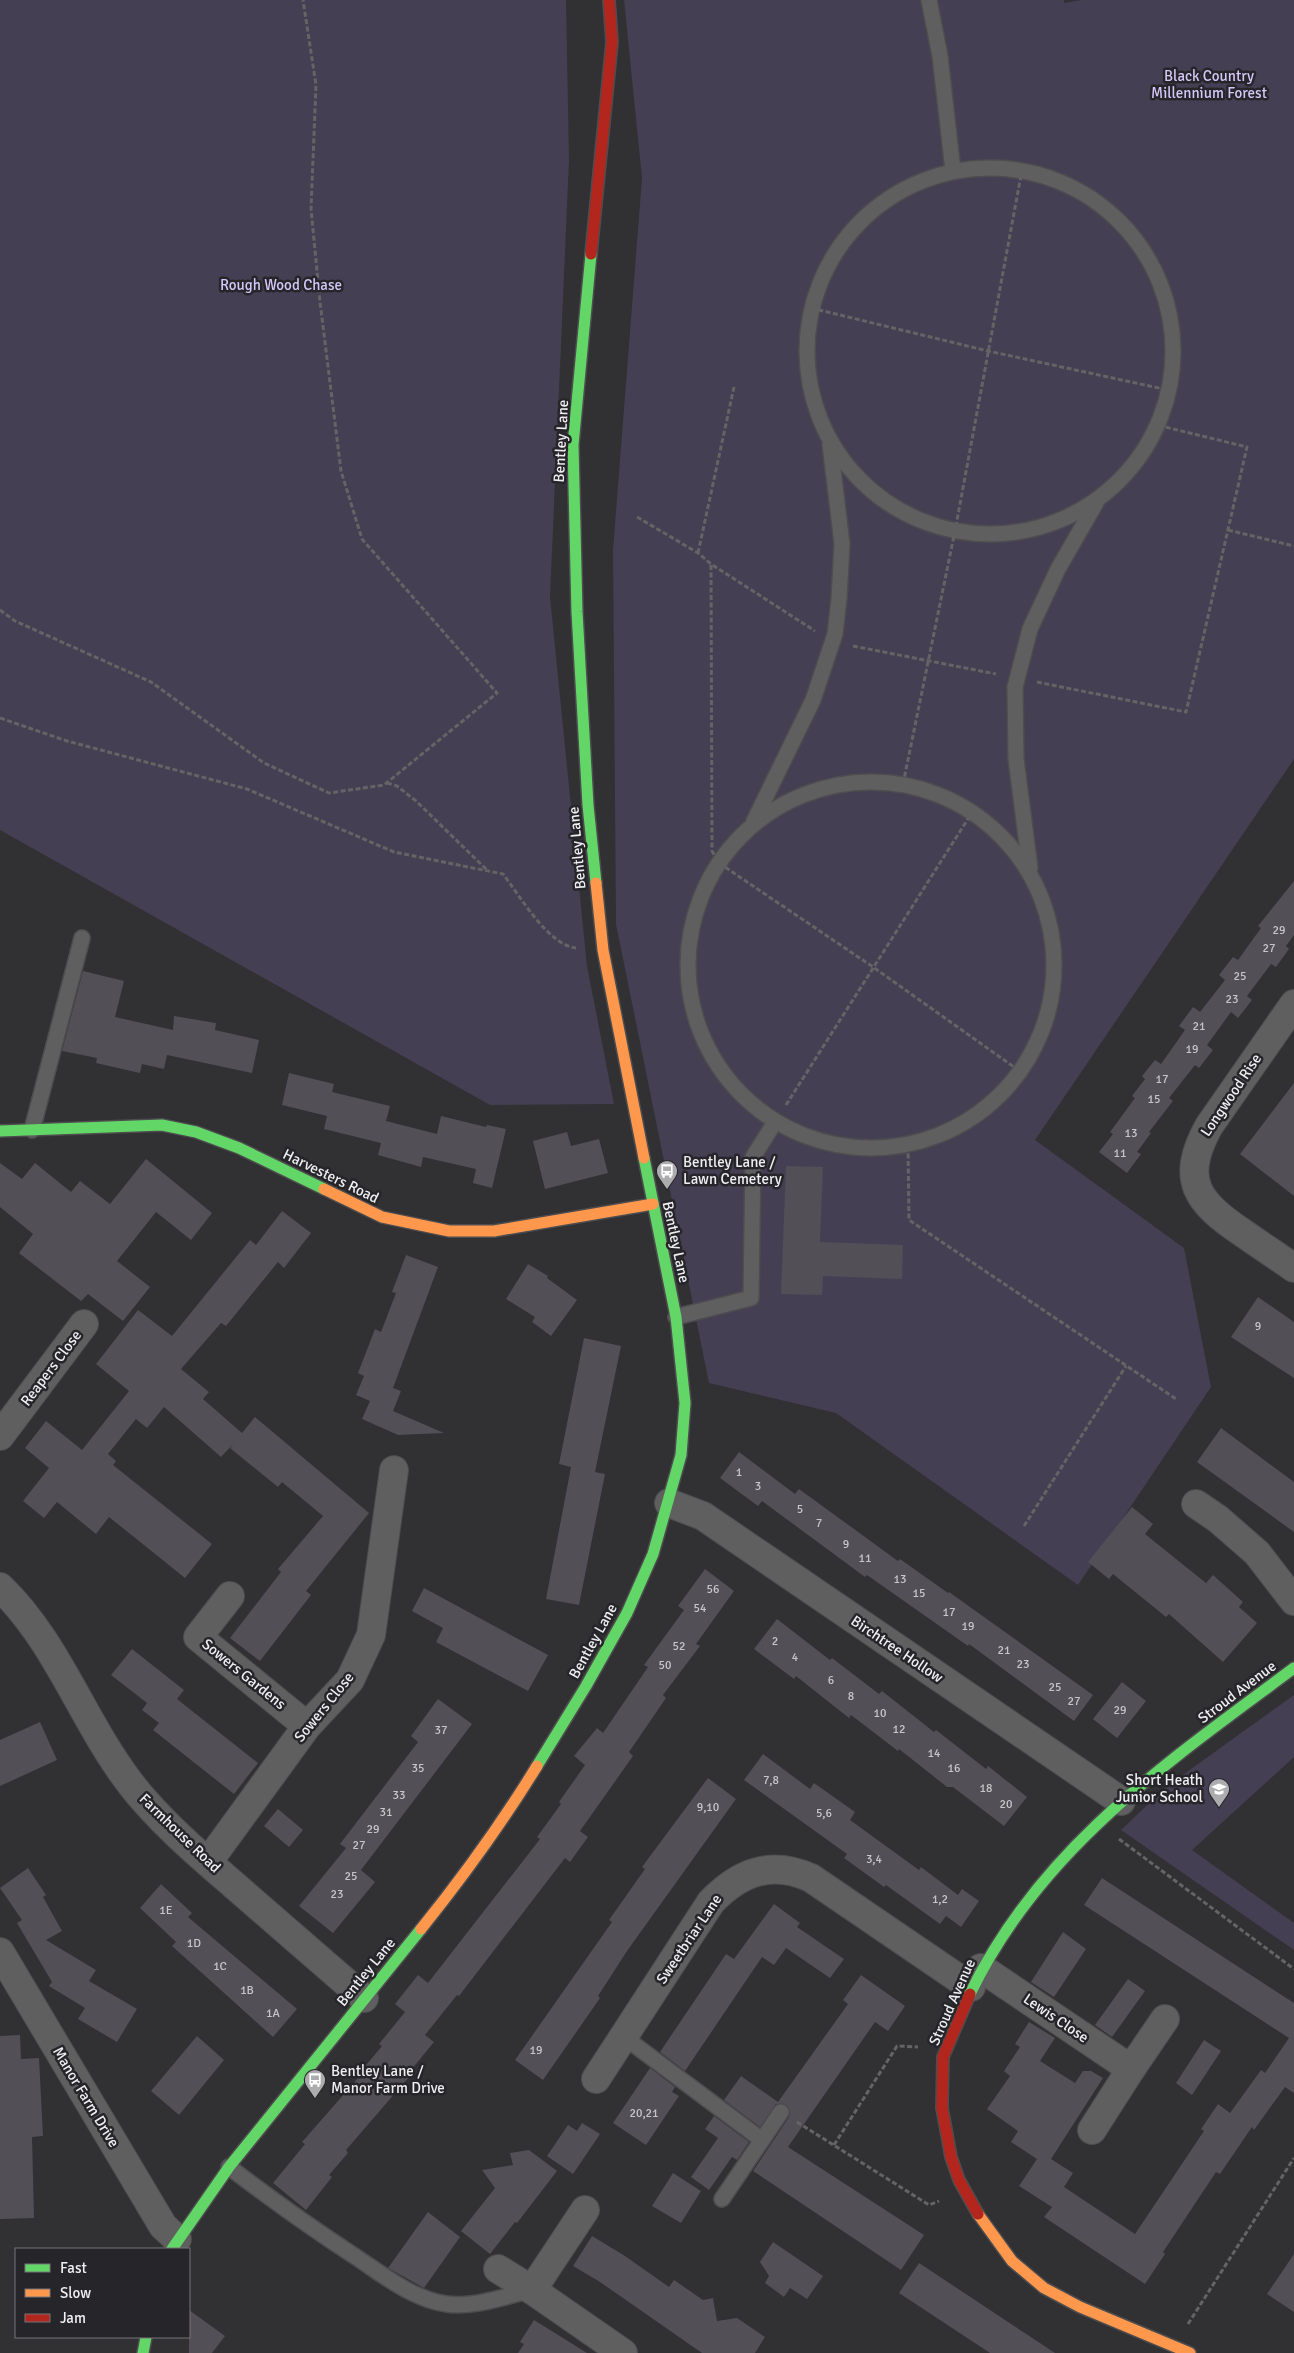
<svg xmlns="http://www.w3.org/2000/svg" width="1294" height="2353" font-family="Signika,sans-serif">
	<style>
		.green { fill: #453f54 }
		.building { fill: #524f57 }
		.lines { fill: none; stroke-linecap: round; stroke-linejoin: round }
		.lane-casing { stroke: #4d4c4e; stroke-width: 18 }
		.street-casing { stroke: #4d4c4e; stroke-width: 30 }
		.fast-casing { stroke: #4d4c4e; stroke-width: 14 }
		.slow-casing { stroke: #4d4c4e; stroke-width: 14 }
		.jam-casing { stroke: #4d4c4e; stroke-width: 14 }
		.path { stroke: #646465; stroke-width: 3; stroke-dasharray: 5 2.5; stroke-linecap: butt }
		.lane { stroke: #5f5f60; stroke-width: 15 }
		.street { stroke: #5f5f60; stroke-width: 28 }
		.fast { stroke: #63d668; stroke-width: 11 }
		.slow { stroke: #ff974d; stroke-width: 11 }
		.jam { stroke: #b3261e; stroke-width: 11 }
		.labels { text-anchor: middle; stroke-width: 5; stroke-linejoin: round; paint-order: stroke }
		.number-label { font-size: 12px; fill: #c8c6ca }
		.park-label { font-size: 15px; fill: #d4c7f9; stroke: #262529 }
		.street-label { font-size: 15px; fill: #efeef1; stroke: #262529 }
		.poi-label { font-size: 15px; fill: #efeef1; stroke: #262529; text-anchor: start }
	</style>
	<rect width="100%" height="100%" fill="#313032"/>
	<g class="green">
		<path d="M 0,0 L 566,0 L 569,160 L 550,597 L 587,966 L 614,1104 L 490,1105 L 0,830 Z"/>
		<path d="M 624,0 L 1064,0 L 1064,3 L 1082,0 L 1294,0 L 1294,759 L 1035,1140 L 1184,1248 L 1211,1387 L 1078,1585 L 836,1413 L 709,1383 L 616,924 L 613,550 L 642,178 Z"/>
		<path d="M 1294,1695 L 1294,1757 L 1192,1850 L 1294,1923 L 1294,1950 L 1121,1830 L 1166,1787 Z"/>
	</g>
	<g class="building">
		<path d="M 1294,881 L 1294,935 L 1286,946 L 1289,949 L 1276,967 L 1271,964 L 1247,996 L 1252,1000 L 1238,1018 L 1231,1012 L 1207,1045 L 1213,1050 L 1199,1068 L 1195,1065 L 1169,1098 L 1173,1101 L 1149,1132 L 1151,1133 L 1137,1152 L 1141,1154 L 1127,1173 L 1099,1152 L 1113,1134 L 1110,1132 L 1135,1098 L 1132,1096 L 1145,1079 L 1142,1076 L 1155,1060 L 1161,1064 L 1185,1030 L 1179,1026 L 1193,1007 L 1200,1012 L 1225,980 L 1219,975 L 1233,957 L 1238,960 L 1261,928 L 1258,926 Z"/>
		<path d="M 83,971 L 124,981 L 115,1017 L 173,1030 L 174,1016 L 216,1023 L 215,1030 L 259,1040 L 252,1073 L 167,1055 L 164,1069 L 142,1064 L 140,1073 L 96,1063 L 97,1058 L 62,1051 Z"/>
		<path d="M 289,1073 L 334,1084 L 332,1092 L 390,1106 L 386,1121 L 437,1134 L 441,1116 L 486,1127 L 487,1125 L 506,1129 L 492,1188 L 473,1183 L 476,1169 L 423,1157 L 421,1167 L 378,1155 L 381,1143 L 324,1129 L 327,1116 L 282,1105 Z"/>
		<path d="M 1294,1083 L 1294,1196 L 1240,1154 Z"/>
		<path d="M 567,1132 L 571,1146 L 599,1139 L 608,1173 L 545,1189 L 533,1141 Z"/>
		<path d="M 146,1159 L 212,1213 L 191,1240 L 156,1212 L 117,1261 L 150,1287 L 123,1321 L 88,1294 L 81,1301 L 19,1253 L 33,1234 L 0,1207 L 0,1163 L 22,1179 L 35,1163 L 71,1192 L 80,1181 L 110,1204 Z"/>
		<path d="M 786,1166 L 823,1167 L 820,1242 L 903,1245 L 902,1279 L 823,1276 L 822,1295 L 781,1294 Z"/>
		<path d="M 282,1211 L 311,1233 L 284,1268 L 278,1262 L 226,1326 L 221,1323 L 181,1369 L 209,1392 L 203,1399 L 242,1433 L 255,1417 L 369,1513 L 306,1591 L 311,1595 L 260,1661 L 230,1638 L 281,1572 L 278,1569 L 323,1516 L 282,1482 L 278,1487 L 230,1448 L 234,1443 L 221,1457 L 164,1407 L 147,1428 L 136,1419 L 108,1454 L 116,1461 L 113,1465 L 212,1544 L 185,1578 L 109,1517 L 96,1534 L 57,1502 L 44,1518 L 23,1501 L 49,1468 L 25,1448 L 46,1421 L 82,1450 L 129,1391 L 96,1364 L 138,1310 L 172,1336 L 250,1240 L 256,1245 Z"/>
		<path d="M 406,1255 L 438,1267 L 393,1388 L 401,1391 L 393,1411 L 444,1433 L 398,1435 L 362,1419 L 370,1401 L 356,1395 L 364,1376 L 358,1373 L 375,1329 L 381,1332 L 396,1293 L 392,1292 Z"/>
		<path d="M 528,1264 L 548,1276 L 547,1278 L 577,1300 L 551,1336 L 532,1322 L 535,1317 L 506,1299 Z"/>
		<path d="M 1258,1297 L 1294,1322 L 1294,1378 L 1231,1337 Z"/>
		<path d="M 584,1338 L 621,1346 L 595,1472 L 605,1474 L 579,1605 L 546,1599 L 571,1467 L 559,1464 Z"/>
		<path d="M 1221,1428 L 1294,1482 L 1294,1532 L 1197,1462 Z"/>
		<path d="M 739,1452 L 795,1494 L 799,1489 L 898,1561 L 900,1559 L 948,1593 L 949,1592 L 1093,1695 L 1074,1721 L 969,1644 L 968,1646 L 867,1575 L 865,1577 L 762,1501 L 758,1506 L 720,1478 Z"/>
		<path d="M 1132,1507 L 1153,1524 L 1145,1534 L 1206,1583 L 1213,1575 L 1243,1602 L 1239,1607 L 1257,1623 L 1223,1662 L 1169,1614 L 1166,1617 L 1113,1574 L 1109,1579 L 1088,1562 Z"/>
		<path d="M 705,1569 L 734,1591 L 696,1644 L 700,1646 L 663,1695 L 666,1698 L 629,1752 L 633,1756 L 580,1831 L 588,1837 L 570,1862 L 565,1858 L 459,1996 L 457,1995 L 425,2035 L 434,2042 L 407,2075 L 409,2077 L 346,2150 L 348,2153 L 329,2175 L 332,2177 L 306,2210 L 273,2183 L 305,2144 L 302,2142 L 359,2077 L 357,2076 L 382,2046 L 379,2044 L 405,2012 L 395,2004 L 418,1975 L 428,1983 L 540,1839 L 537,1837 L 561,1804 L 559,1802 L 585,1765 L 574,1756 L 597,1728 L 603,1733 L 648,1667 L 644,1665 L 684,1610 L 678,1606 Z"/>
		<path d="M 424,1588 L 548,1655 L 528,1691 L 436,1642 L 443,1628 L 412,1611 Z"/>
		<path d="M 777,1619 L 830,1660 L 832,1658 L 879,1694 L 882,1691 L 934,1732 L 936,1730 L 986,1769 L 988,1766 L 1027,1797 L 1004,1826 L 953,1787 L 947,1787 L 899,1749 L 898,1751 L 851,1715 L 849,1718 L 796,1676 L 794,1679 L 754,1649 Z"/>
		<path d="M 132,1649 L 184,1690 L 177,1699 L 258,1763 L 234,1794 L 153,1730 L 159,1723 L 142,1710 L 147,1703 L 111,1675 Z"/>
		<path d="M 1122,1682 L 1146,1701 L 1117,1738 L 1093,1719 Z"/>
		<path d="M 438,1699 L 472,1724 L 361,1870 L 375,1882 L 333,1933 L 299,1906 L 346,1848 L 340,1844 L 418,1742 L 411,1736 Z"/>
		<path d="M 40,1722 L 57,1760 L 0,1786 L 0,1740 Z"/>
		<path d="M 763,1754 L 810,1789 L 814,1783 L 855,1812 L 850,1820 L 919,1870 L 921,1867 L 958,1895 L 962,1889 L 979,1901 L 961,1927 L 946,1916 L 940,1924 L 886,1885 L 884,1887 L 844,1858 L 847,1854 L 744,1780 Z"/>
		<path d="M 708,1778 L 736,1799 L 627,1951 L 598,1996 L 600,1998 L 543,2080 L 515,2060 L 612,1922 L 609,1920 L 645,1869 L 642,1867 Z"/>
		<path d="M 278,1809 L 303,1830 L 289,1847 L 264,1826 Z"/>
		<path d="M 28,1868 L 46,1895 L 43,1897 L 62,1931 L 46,1940 L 96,1970 L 89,1981 L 137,2009 L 117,2042 L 78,2019 L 85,2008 L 49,1986 L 52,1982 L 17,1923 L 22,1920 L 0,1888 Z"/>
		<path d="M 1102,1878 L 1294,2003 L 1294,2093 L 1285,2087 L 1254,2130 L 1252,2127 L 1220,2174 L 1216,2172 L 1163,2252 L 1165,2254 L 1145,2284 L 1044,2217 L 1052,2207 L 1019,2186 L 1037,2159 L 1011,2142 L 1018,2131 L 987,2109 L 1010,2076 L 1004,2071 L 1020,2047 L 1015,2044 L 1029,2022 L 1055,2038 L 1040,2061 L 1075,2083 L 1083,2071 L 1091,2071 L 1103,2078 L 1051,2159 L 1073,2173 L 1064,2187 L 1135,2234 L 1204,2131 L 1201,2129 L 1218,2104 L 1230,2113 L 1261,2070 L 1265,2073 L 1289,2038 L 1084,1905 Z"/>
		<path d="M 161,1884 L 192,1913 L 188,1917 L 297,2009 L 273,2037 L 172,1946 L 176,1942 L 140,1908 Z"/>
		<path d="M 774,1904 L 800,1923 L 797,1927 L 844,1959 L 830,1978 L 786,1948 L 774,1965 L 762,1957 L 685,2071 L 660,2052 L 726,1954 L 734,1959 Z"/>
		<path d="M 1063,1932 L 1086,1949 L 1054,1997 L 1031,1982 Z"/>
		<path d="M 861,1975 L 905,2006 L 888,2031 L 875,2022 L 788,2147 L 924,2235 L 901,2270 L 753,2171 L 789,2117 L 790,2112 L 787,2105 L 776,2104 L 760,2127 L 724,2100 L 741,2076 L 778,2102 L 848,2004 L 843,2000 Z"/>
		<path d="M 1128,1979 L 1145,1991 L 1112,2037 L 1095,2025 Z"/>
		<path d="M 20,2035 L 21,2059 L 39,2058 L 43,2136 L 32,2137 L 34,2218 L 0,2219 L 0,2036 Z"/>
		<path d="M 197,2036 L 224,2060 L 179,2115 L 151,2091 Z"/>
		<path d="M 1204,2040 L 1221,2051 L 1192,2095 L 1176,2083 Z"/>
		<path d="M 650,2068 L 675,2087 L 672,2092 L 679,2096 L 646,2145 L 613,2123 Z"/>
		<path d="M 714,2116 L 749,2142 L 737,2160 L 732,2157 L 709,2190 L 691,2177 L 718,2138 L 705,2129 Z"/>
		<path d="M 582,2123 L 600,2134 L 573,2174 L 547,2156 L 568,2125 L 577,2131 Z"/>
		<path d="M 529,2150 L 557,2171 L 517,2223 L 515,2222 L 490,2254 L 461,2231 L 495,2188 L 482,2170 L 513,2165 L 510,2153 Z"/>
		<path d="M 673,2173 L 701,2191 L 681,2223 L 652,2206 Z"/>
		<path d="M 428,2212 L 460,2237 L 424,2288 L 388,2268 Z"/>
		<path d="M 592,2236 L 625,2256 L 669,2287 L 674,2280 L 703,2300 L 713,2298 L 717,2321 L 737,2318 L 765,2337 L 755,2353 L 702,2353 L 600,2282 L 573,2266 Z"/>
		<path d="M 773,2242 L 823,2276 L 807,2299 L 790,2288 L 784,2297 L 765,2283 L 769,2276 L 760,2262 Z"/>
		<path d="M 1294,2254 L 1294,2312 L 1267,2294 Z"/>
		<path d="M 919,2263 L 1055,2353 L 990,2353 L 899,2293 Z"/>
		<path d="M 189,2310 L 225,2336 L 212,2353 L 189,2353 Z"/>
		<path d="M 534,2320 L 587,2353 L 518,2353 L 524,2344 L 520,2342 Z"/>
	</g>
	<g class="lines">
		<g class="lane-casing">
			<g id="lane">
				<path d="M 929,0 L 940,56 L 953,171"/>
				<circle cx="990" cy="351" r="183"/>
				<circle cx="871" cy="965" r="183"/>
				<path d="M 754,821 L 813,700 L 835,634 L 839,599 L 842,544 L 830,444"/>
				<path d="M 1030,868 L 1016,759 L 1015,687 L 1030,629 L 1058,569 L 1096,503"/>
				<path d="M 32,1130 L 82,938"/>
				<path d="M 676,1317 L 751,1298 L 753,1157 L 775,1122"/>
				<path d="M 624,2037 L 762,2140"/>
				<path d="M 229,2167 C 271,2199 313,2229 356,2257 C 383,2275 414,2300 447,2304 C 475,2308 505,2296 532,2290"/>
				<path d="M 722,2199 L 781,2112"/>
			</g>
		</g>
		<g class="street-casing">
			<g id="street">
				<path d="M 1294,1004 L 1209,1126 C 1179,1180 1197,1202 1243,1233 C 1260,1245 1277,1256 1294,1268"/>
				<path d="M 0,1436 L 84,1324"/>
				<path d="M 669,1503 L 703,1516 L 1121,1801"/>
				<path d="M 1196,1504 L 1218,1519 L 1257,1553 L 1294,1601"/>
				<path d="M 0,1587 C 62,1646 87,1736 144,1800 C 171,1831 204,1859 235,1886 C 278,1923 321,1961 364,1998"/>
				<path d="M 230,1596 L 198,1637 L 307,1726"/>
				<path d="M 208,1862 L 307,1726 L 350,1680 L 371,1635 L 394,1470"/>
				<path d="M 0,1952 L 163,2226 L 177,2239"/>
				<path d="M 981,1968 L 1131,2069 L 1092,2130"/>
				<path d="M 1131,2069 L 1165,2019"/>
				<path d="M 596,2079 L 711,1902 C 740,1872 771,1860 811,1878 L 971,1987"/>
				<path d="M 498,2269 L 532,2290 L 623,2353"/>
				<path d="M 532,2290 L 585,2210"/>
			</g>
		</g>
		<g class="fast-casing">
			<g id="fast">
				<path d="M 591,254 L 573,445 L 577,612 L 588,805 L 596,883"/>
				<path d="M 0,1131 L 162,1125 L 196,1132 L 239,1148 L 324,1189"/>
				<path d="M 537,1766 L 586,1686 L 627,1613 L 653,1554 L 681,1455 L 685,1403 L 676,1317 L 644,1158"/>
				<path d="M 970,1994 C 1040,1848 1168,1762 1294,1668"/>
				<path d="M 172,2249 L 229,2167 L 421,1929"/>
				<path d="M 143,2353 L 146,2337"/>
			</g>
		</g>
		<g class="slow-casing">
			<g id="slow">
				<path d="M 596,883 L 603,950 L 644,1158"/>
				<path d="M 324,1189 L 382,1217 L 449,1231 L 494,1231 L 653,1204"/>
				<path d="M 421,1929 C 463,1877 502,1823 537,1766"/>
				<path d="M 978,2214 L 1012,2261 L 1044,2288 L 1080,2307 L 1190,2353"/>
			</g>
		</g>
		<g class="jam-casing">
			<g id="jam">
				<path d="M 591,254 L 612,42 L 609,0"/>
				<path d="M 970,1994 L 943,2057 L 942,2108 L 951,2157 L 959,2180 L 978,2214"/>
			</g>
		</g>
		<g class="path">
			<path d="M 811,308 L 988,351 L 1168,390"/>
			<path d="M 637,517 L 698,553 L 711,564 L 815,631"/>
			<path d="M 1228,530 L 1294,546"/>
			<path d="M 698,553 L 734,387"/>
			<path d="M 711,565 L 712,851 L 719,863 L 873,967 L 1021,1072"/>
			<path d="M 0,610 L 15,621 L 151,682 L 264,763 L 329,793 L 384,785 L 497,693 L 362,539 L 341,471 L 320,302 L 311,209 L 316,85 L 303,0"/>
			<path d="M 853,646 L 996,674"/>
			<path d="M 1037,682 L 1186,712 L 1247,447 L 1157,425"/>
			<path d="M 0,718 L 67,741 L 247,789 L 394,852 L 503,874 C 520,896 548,945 576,948"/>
			<path d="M 387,783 L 397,786 L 416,801 L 487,870"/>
			<path d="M 903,784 L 955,531 L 1022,170"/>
			<path d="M 786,1105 L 973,811"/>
			<path d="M 908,1146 L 909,1220 L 1176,1399"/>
			<path d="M 1024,1526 L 1126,1366"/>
			<path d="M 1119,1839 L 1294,1969"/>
			<path d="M 797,2122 L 929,2205 L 939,2201"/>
			<path d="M 834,2145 L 897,2046 L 918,2047"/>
			<path d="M 1188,2324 L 1294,2158"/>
		</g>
		<use href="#lane" class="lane"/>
		<use href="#street" class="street"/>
		<use href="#fast" class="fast"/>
		<use href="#slow" class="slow"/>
		<use href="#jam" class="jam"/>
	</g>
	<defs>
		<g id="bus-pin" transform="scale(1.125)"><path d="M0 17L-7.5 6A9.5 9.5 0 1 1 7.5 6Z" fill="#acacae" stroke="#262529"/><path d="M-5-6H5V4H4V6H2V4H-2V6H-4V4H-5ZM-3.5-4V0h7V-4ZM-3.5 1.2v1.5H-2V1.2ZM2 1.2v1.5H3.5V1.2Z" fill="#fff"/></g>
		<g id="school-pin" transform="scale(1.125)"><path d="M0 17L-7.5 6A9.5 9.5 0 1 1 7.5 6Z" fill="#acacae" stroke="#262529"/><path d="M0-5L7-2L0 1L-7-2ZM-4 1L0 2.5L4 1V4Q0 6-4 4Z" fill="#fff"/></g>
	</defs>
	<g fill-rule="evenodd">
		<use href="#bus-pin" x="667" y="1171"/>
		<use href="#school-pin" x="1219" y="1789"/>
		<use href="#bus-pin" x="315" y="2080"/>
	</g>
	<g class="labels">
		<g class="number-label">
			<text x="1279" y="934">29</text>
			<text x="1269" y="952">27</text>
			<text x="1240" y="980">25</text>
			<text x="1232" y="1003">23</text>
			<text x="1199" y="1030">21</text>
			<text x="1192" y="1053">19</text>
			<text x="1162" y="1083">17</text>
			<text x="1154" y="1103">15</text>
			<text x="1131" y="1137">13</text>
			<text x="1120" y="1157">11</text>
			<text x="1258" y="1330">9</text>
			<text x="739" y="1476">1</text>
			<text x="758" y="1490">3</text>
			<text x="800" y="1513">5</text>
			<text x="819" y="1527">7</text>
			<text x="846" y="1548">9</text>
			<text x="865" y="1562">11</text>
			<text x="900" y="1583">13</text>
			<text x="713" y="1593">56</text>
			<text x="919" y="1597">15</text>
			<text x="700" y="1612">54</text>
			<text x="949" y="1616">17</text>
			<text x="968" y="1630">19</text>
			<text x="775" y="1645">2</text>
			<text x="679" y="1650">52</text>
			<text x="1004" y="1654">21</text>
			<text x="795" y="1661">4</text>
			<text x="1023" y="1668">23</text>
			<text x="665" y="1669">50</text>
			<text x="831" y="1684">6</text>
			<text x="1055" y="1691">25</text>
			<text x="851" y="1700">8</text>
			<text x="1074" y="1705">27</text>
			<text x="1120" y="1714">29</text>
			<text x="880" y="1717">10</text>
			<text x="899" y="1733">12</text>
			<text x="441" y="1734">37</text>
			<text x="934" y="1757">14</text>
			<text x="418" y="1772">35</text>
			<text x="954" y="1772">16</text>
			<text x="771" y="1784">7,8</text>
			<text x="986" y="1792">18</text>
			<text x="399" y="1799">33</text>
			<text x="1006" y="1808">20</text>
			<text x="708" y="1811">9,10</text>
			<text x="386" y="1816">31</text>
			<text x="824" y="1817">5,6</text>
			<text x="373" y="1833">29</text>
			<text x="359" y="1849">27</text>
			<text x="874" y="1863">3,4</text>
			<text x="351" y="1880">25</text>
			<text x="337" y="1898">23</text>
			<text x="940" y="1903">1,2</text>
			<text x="166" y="1914">1E</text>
			<text x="194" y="1947">1D</text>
			<text x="220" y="1970">1C</text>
			<text x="247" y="1994">1B</text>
			<text x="273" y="2017">1A</text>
			<text x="536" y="2054">19</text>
			<text x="644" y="2117">20,21</text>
		</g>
		<g class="park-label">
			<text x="1209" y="81">Black Country<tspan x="1209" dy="17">Millennium Forest</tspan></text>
			<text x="281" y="290">Rough Wood Chase</text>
		</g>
		<g class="street-label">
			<text transform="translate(561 441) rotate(-87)" y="5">Bentley Lane</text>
			<text transform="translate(577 848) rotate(-95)" y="5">Bentley Lane</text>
			<text transform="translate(1231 1095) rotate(-56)" y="5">Longwood Rise</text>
			<text transform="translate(331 1176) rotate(26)" y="5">Harvesters Road</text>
			<text transform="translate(676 1242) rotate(78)" y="5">Bentley Lane</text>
			<text transform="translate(51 1368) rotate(-53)" y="5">Reapers Close</text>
			<text transform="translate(593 1641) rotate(-61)" y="5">Bentley Lane</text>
			<text transform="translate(897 1649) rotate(34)" y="5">Birchtree Hollow</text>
			<text transform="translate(244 1674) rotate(39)" y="5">Sowers Gardens</text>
			<text transform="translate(1237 1692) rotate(-37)" y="5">Stroud Avenue</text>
			<text transform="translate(324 1707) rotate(-51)" y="5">Sowers Close</text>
			<text transform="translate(180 1833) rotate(44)" y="5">Farmhouse Road</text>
			<text transform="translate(689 1939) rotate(-56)" y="5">Sweetbriar Lane</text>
			<text transform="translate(366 1972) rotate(-51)" y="5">Bentley Lane</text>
			<text transform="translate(952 2002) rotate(-66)" y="5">Stroud Avenue</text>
			<text transform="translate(1056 2018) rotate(34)" y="5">Lewis Close</text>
			<text transform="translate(86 2097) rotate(59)" y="5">Manor Farm Drive</text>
		</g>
		<g class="poi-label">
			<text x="683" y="1167">Bentley Lane /<tspan x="683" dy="17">Lawn Cemetery</tspan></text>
			<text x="1203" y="1785" text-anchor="end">Short Heath<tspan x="1203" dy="17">Junior School</tspan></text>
			<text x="331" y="2076">Bentley Lane /<tspan x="331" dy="17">Manor Farm Drive</tspan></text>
		</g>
	</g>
	<rect x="15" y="2248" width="175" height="90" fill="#262529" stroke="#767579"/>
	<rect x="25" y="2264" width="25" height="8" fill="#63d668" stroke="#767579"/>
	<text x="60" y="2273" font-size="15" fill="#efeef1">Fast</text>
	<rect x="25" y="2289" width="25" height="8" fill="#ff974d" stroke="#767579"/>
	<text x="60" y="2298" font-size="15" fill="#efeef1">Slow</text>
	<rect x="25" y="2314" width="25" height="8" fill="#b3261e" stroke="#767579"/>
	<text x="60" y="2323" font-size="15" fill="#efeef1">Jam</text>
</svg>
